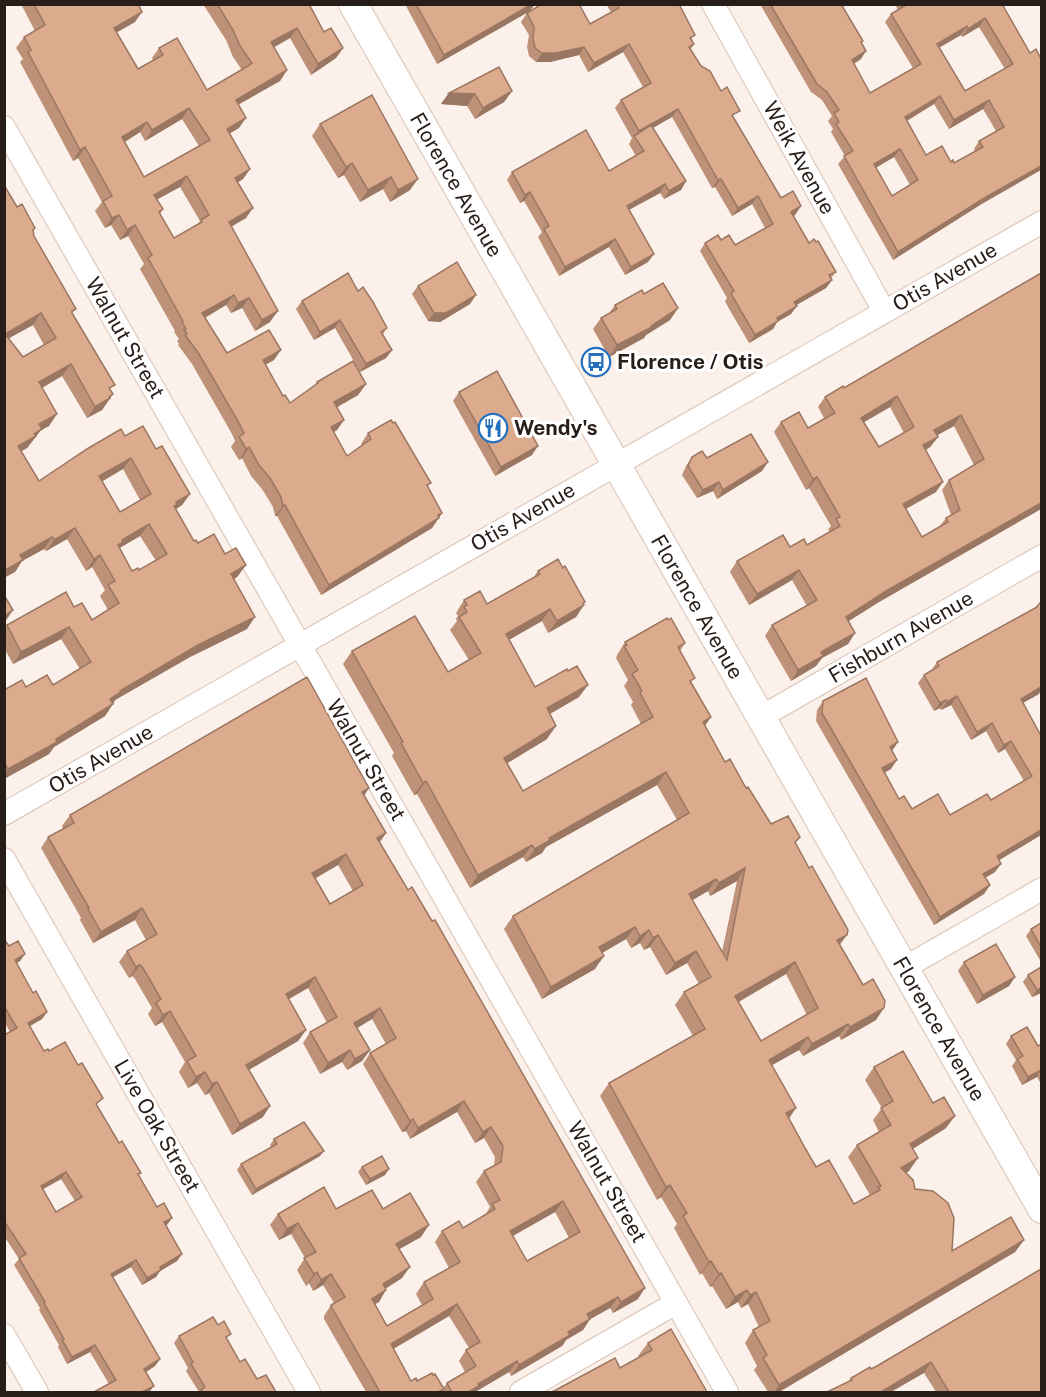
<svg xmlns="http://www.w3.org/2000/svg" width="1046" height="1397" font-family="'Public Sans',sans-serif">
	<style>
		.lines { fill: none; stroke-linecap: round; stroke-linejoin: round }
		.minor-casing { stroke: #dac0b0; stroke-width: 24 }
		.major-casing { stroke: #dac0b0; stroke-width: 30 }
		.minor { stroke: #fff; stroke-width: 22 }
		.major { stroke: #fff; stroke-width: 28 }
		.wall { fill: #bd9278; fill-rule: evenodd }
		.shaded-wall { fill: #9a7762 }
		.building { fill: #dcaa8c; stroke: #9a7762; stroke-width: 1.5; fill-rule: evenodd }
		.labels { text-anchor: middle; stroke-width: 6; stroke-linejoin: round; paint-order: stroke }
		.street-label { font-size: 21px; fill: #281e19; stroke: #fff }
		.poi-label { font-size: 21px; font-weight: bold; fill: #281e19; stroke: #fff; text-anchor: start }
	</style>
	<rect width="100%" height="100%" fill="#fcf0ea"/>
	<g class="lines">
		<g class="minor-casing">
			<g id="minor">
				<path d="M 713,4 L 884,311"/>
				<path d="M 4,127 L 727,1392"/>
				<path d="M 761,717 L 1042,556"/>
				<path d="M 4,814 L 1042,222"/>
				<path d="M 4,859 L 309,1392"/>
				<path d="M 904,968 L 1042,889"/>
				<path d="M 4,1335 L 37,1392"/>
				<path d="M 521,1392 L 676,1303"/>
			</g>
		</g>
		<g class="major-casing">
			<path id="major" d="M 353,4 L 1042,1209"/>
		</g>
		<use href="#minor" class="minor"/>
		<use href="#major" class="major"/>
	</g>
	<g class="wall">
		<path d="M 21,4 L 138,4 L 135,22 L 116,33 L 138,69 L 153,60 L 152,58 L 159,48 L 207,90 L 242,70 L 233,57 L 226,40 L 203,4 L 309,4 L 324,32 L 343,48 L 336,58 L 311,75 L 290,38 L 274,47 L 287,70 L 280,81 L 238,105 L 239,128 L 230,133 L 250,169 L 243,179 L 238,182 L 246,218 L 232,226 L 270,322 L 255,331 L 242,308 L 231,313 L 226,305 L 205,318 L 227,353 L 274,360 L 265,365 L 283,396 L 290,403 L 314,386 L 317,382 L 366,384 L 358,395 L 337,407 L 344,420 L 337,430 L 334,432 L 347,456 L 362,445 L 361,444 L 368,433 L 428,487 L 442,513 L 432,528 L 321,595 L 277,516 L 275,516 L 273,507 L 262,489 L 251,476 L 242,458 L 239,460 L 231,447 L 235,441 L 232,434 L 192,364 L 178,345 L 179,344 L 177,341 L 179,339 L 174,332 L 175,331 L 140,269 L 144,264 L 128,236 L 120,240 L 111,225 L 105,228 L 95,211 L 102,202 L 78,158 L 73,161 L 20,62 L 23,59 L 16,48 L 24,37 L 35,31 ZM 182,119 L 199,146 L 144,177 L 125,142 L 140,132 L 145,141 ZM 180,187 L 200,221 L 197,226 L 174,238 L 160,214 L 163,209 L 157,199 Z"/>
		<path d="M 405,4 L 535,4 L 530,11 L 437,64 Z"/>
		<path d="M 606,4 L 679,4 L 694,44 L 691,49 L 701,66 L 734,118 L 781,198 L 801,206 L 795,215 L 793,216 L 809,243 L 836,272 L 831,278 L 832,280 L 826,288 L 796,305 L 791,314 L 777,322 L 773,329 L 749,343 L 728,307 L 725,301 L 727,298 L 700,251 L 705,243 L 721,240 L 735,245 L 765,228 L 752,204 L 732,216 L 715,187 L 712,188 L 672,117 L 653,128 L 686,181 L 681,190 L 664,199 L 660,193 L 629,210 L 648,262 L 625,275 L 609,247 L 559,276 L 538,237 L 542,232 L 524,201 L 520,203 L 507,180 L 512,172 L 609,171 L 636,156 L 629,144 L 632,138 L 615,108 L 621,100 L 643,87 L 623,52 L 588,72 L 579,55 L 550,62 L 536,62 L 529,56 L 527,47 L 529,35 L 521,22 L 527,13 L 590,24 L 611,12 Z"/>
		<path d="M 760,4 L 847,4 L 843,7 L 863,41 L 861,43 L 861,59 L 854,64 L 870,93 L 913,68 L 885,22 L 891,14 L 898,10 L 895,4 L 1002,4 L 1030,53 L 980,205 L 893,260 L 838,164 L 845,156 L 831,132 L 833,129 L 828,121 L 832,116 L 822,100 L 811,92 ZM 979,27 L 1005,69 L 965,91 L 939,47 L 961,35 L 962,37 ZM 934,104 L 949,129 L 983,109 L 996,131 L 979,141 L 974,149 L 975,152 L 954,163 L 926,155 L 907,121 ZM 894,157 L 910,185 L 892,196 L 876,167 Z"/>
		<path d="M 512,91 L 504,102 L 475,119 L 467,106 L 441,104 L 449,93 Z"/>
		<path d="M 320,124 L 410,190 L 390,202 L 383,189 L 360,202 L 344,175 L 338,178 L 312,136 Z"/>
		<path d="M 4,185 L 33,232 L 34,236 L 76,309 L 72,313 L 113,394 L 102,410 L 87,418 L 62,376 L 42,388 L 49,426 L 41,430 L 27,448 L 21,451 L 39,481 L 125,436 L 156,449 L 190,494 L 182,505 L 176,509 L 194,541 L 225,554 L 246,565 L 237,577 L 234,579 L 247,629 L 190,657 L 115,700 L 105,716 L 54,747 L 49,754 L 4,779 L 4,690 L 53,685 L 80,669 L 61,639 L 13,664 L 4,648 L 4,629 L 7,625 L 74,607 L 92,620 L 108,610 L 100,596 L 105,590 L 92,567 L 86,571 L 67,539 L 46,551 L 44,549 L 22,561 L 15,572 ZM 33,325 L 44,345 L 23,357 L 9,338 ZM 123,469 L 140,500 L 120,512 L 102,481 ZM 140,536 L 156,561 L 139,570 L 132,571 L 119,548 Z"/>
		<path d="M 1041,273 L 1041,509 L 879,602 L 849,621 L 855,633 L 848,644 L 822,658 L 816,666 L 791,681 L 765,636 L 772,625 L 807,606 L 792,580 L 749,605 L 730,572 L 737,561 L 790,547 L 807,545 L 830,532 L 828,529 L 831,526 L 809,488 L 806,490 L 774,432 L 781,422 L 808,428 L 824,418 L 818,407 L 825,397 L 844,388 ZM 890,407 L 904,433 L 879,447 L 864,422 ZM 954,426 L 974,465 L 949,480 L 942,490 L 951,515 L 946,518 L 939,527 L 922,537 L 906,509 L 936,492 L 926,450 L 930,447 L 938,437 L 937,435 Z"/>
		<path d="M 418,286 L 470,304 L 440,322 L 428,321 L 412,294 Z"/>
		<path d="M 358,291 L 387,328 L 383,334 L 392,350 L 386,358 L 360,372 L 335,328 L 314,340 L 296,309 L 302,301 Z"/>
		<path d="M 644,294 L 678,308 L 670,320 L 646,335 L 644,338 L 609,357 L 593,329 L 601,318 L 609,313 L 615,305 Z"/>
		<path d="M 459,392 L 532,455 L 495,476 L 453,401 Z"/>
		<path d="M 692,457 L 707,458 L 762,471 L 717,499 L 713,491 L 697,498 L 682,475 L 686,466 Z"/>
		<path d="M 563,568 L 585,602 L 576,617 L 548,633 L 542,621 L 509,640 L 535,687 L 579,697 L 550,714 L 547,739 L 507,763 L 523,791 L 641,724 L 631,705 L 633,702 L 624,686 L 628,680 L 616,658 L 617,656 L 617,655 L 625,642 L 685,643 L 680,651 L 692,683 L 711,717 L 705,726 L 725,762 L 746,788 L 771,824 L 800,837 L 795,843 L 840,945 L 876,1020 L 841,1040 L 839,1036 L 803,1056 L 799,1050 L 772,1065 L 789,1118 L 816,1167 L 854,1204 L 870,1195 L 848,1157 L 857,1145 L 879,1132 L 873,1120 L 882,1108 L 865,1080 L 874,1067 L 946,1128 L 913,1149 L 909,1171 L 906,1173 L 952,1251 L 1024,1240 L 1015,1252 L 779,1392 L 768,1392 L 754,1370 L 757,1366 L 745,1343 L 753,1330 L 759,1327 L 748,1304 L 741,1308 L 738,1302 L 726,1309 L 712,1286 L 710,1287 L 702,1273 L 700,1275 L 674,1228 L 677,1224 L 661,1197 L 657,1200 L 600,1096 L 609,1083 L 693,1036 L 675,1005 L 684,992 L 699,984 L 687,963 L 666,975 L 650,947 L 644,950 L 640,943 L 631,948 L 626,939 L 602,953 L 595,969 L 542,999 L 504,929 L 513,916 L 677,820 L 657,785 L 546,847 L 542,853 L 526,862 L 523,857 L 470,888 L 417,794 L 414,795 L 392,756 L 394,753 L 343,664 L 352,651 L 448,672 L 469,660 L 450,630 L 457,621 L 456,619 L 458,616 L 456,613 L 464,600 L 487,604 L 533,578 L 538,571 ZM 737,881 L 722,952 L 692,900 L 708,891 L 710,896 ZM 786,974 L 807,1015 L 761,1041 L 739,1002 Z"/>
		<path d="M 1038,605 L 1039,694 L 1023,703 L 1041,835 L 999,860 L 995,872 L 985,878 L 990,885 L 984,894 L 934,925 L 816,721 L 817,710 L 823,701 L 892,751 L 891,769 L 885,772 L 899,799 L 912,809 L 950,815 L 991,800 L 1024,781 L 1005,749 L 998,753 L 986,731 L 971,740 L 951,705 L 941,710 L 940,708 L 934,711 L 918,683 L 924,675 L 931,671 L 937,662 L 1035,608 Z"/>
		<path d="M 364,796 L 386,833 L 380,842 L 638,1299 L 613,1313 L 610,1308 L 590,1319 L 583,1330 L 566,1340 L 562,1346 L 511,1376 L 509,1372 L 475,1392 L 366,1392 L 324,1319 L 324,1316 L 331,1305 L 334,1303 L 323,1285 L 313,1291 L 309,1283 L 306,1286 L 297,1270 L 305,1258 L 291,1234 L 279,1240 L 270,1225 L 278,1214 L 336,1209 L 383,1209 L 421,1237 L 399,1249 L 402,1278 L 385,1289 L 379,1302 L 375,1304 L 387,1326 L 422,1305 L 416,1294 L 424,1282 L 449,1268 L 435,1242 L 442,1231 L 463,1228 L 485,1215 L 490,1207 L 476,1182 L 484,1171 L 494,1165 L 495,1157 L 484,1138 L 475,1143 L 457,1112 L 410,1139 L 406,1131 L 402,1132 L 363,1064 L 370,1053 L 386,1044 L 372,1019 L 357,1028 L 370,1050 L 362,1061 L 347,1070 L 342,1062 L 320,1074 L 303,1043 L 310,1032 L 327,1023 L 308,988 L 289,999 L 306,1030 L 298,1041 L 249,1070 L 263,1117 L 232,1135 L 209,1093 L 205,1095 L 197,1083 L 188,1088 L 179,1072 L 185,1062 L 162,1022 L 155,1026 L 148,1014 L 152,1008 L 135,979 L 132,976 L 129,978 L 119,962 L 127,951 L 146,940 L 135,920 L 93,943 L 80,920 L 81,918 L 41,848 L 48,837 L 63,829 L 62,826 L 70,815 ZM 338,865 L 353,891 L 330,904 L 315,878 ZM 555,1212 L 569,1238 L 527,1261 L 513,1236 ZM 449,1316 L 469,1348 L 466,1350 L 459,1361 L 465,1372 L 447,1383 L 443,1388 L 433,1375 L 417,1381 L 411,1381 L 393,1349 Z"/>
		<path d="M 1041,923 L 1041,962 L 1026,936 L 1031,929 Z"/>
		<path d="M 4,939 L 9,946 L 25,954 L 20,961 L 16,963 L 33,993 L 47,1012 L 42,1019 L 30,1026 L 44,1051 L 97,1105 L 119,1143 L 157,1207 L 172,1218 L 166,1225 L 182,1254 L 177,1261 L 160,1271 L 156,1277 L 142,1285 L 131,1267 L 113,1277 L 160,1359 L 155,1366 L 146,1372 L 154,1386 L 149,1392 L 94,1392 L 109,1384 L 90,1352 L 67,1364 L 58,1347 L 59,1345 L 39,1310 L 40,1308 L 14,1265 L 19,1259 L 4,1236 L 4,1035 L 10,1032 L 4,1021 ZM 61,1179 L 75,1201 L 56,1212 L 43,1189 Z"/>
		<path d="M 964,962 L 1015,977 L 1009,986 L 977,1004 L 958,971 Z"/>
		<path d="M 1041,967 L 1041,993 L 1032,997 L 1023,982 L 1028,975 Z"/>
		<path d="M 1011,1036 L 1038,1046 L 1041,1044 L 1041,1084 L 1037,1077 L 1022,1085 L 1012,1066 L 1016,1060 L 1006,1044 Z"/>
		<path d="M 274,1139 L 320,1156 L 252,1195 L 237,1170 L 241,1164 L 271,1147 L 270,1145 Z"/>
		<path d="M 362,1167 L 385,1175 L 366,1185 L 358,1172 Z"/>
		<path d="M 1041,1269 L 1041,1392 L 936,1392 L 924,1373 L 849,1381 L 851,1378 L 871,1369 Z"/>
		<path d="M 179,1336 L 227,1339 L 240,1362 L 257,1379 L 276,1392 L 199,1392 L 186,1371 L 188,1368 L 174,1343 Z"/>
		<path d="M 648,1343 L 707,1392 L 620,1368 L 639,1357 L 638,1356 Z"/>
	</g>
	<g class="shaded-wall">
		<path d="M 532,4 L 535,4 L 530,11 L 437,64 L 444,55 Z"/>
		<path d="M 142,12 L 135,22 L 106,38 L 114,28 Z"/>
		<path d="M 985,18 L 979,27 L 962,37 L 968,29 Z"/>
		<path d="M 967,26 L 961,35 L 932,52 L 937,44 Z"/>
		<path d="M 297,28 L 290,38 L 264,53 L 271,42 Z"/>
		<path d="M 629,44 L 623,52 L 588,72 L 594,63 Z"/>
		<path d="M 584,47 L 579,55 L 550,62 L 536,62 L 542,53 Z"/>
		<path d="M 343,48 L 336,58 L 311,75 L 318,64 Z"/>
		<path d="M 866,51 L 861,59 L 846,68 L 852,60 Z"/>
		<path d="M 287,70 L 280,81 L 228,110 L 236,100 Z"/>
		<path d="M 512,91 L 504,102 L 475,119 L 483,108 Z"/>
		<path d="M 449,93 L 475,94 L 467,106 L 441,104 Z"/>
		<path d="M 940,96 L 934,104 L 899,125 L 905,117 Z"/>
		<path d="M 989,100 L 983,109 L 949,129 L 954,120 Z"/>
		<path d="M 189,108 L 182,119 L 145,141 L 152,130 Z"/>
		<path d="M 678,109 L 672,117 L 636,137 L 635,136 L 639,131 Z"/>
		<path d="M 246,118 L 239,128 L 220,139 L 227,129 Z"/>
		<path d="M 147,122 L 140,132 L 115,148 L 122,137 Z"/>
		<path d="M 85,147 L 78,158 L 73,161 L 80,150 Z"/>
		<path d="M 900,149 L 894,157 L 869,172 L 874,164 Z"/>
		<path d="M 352,163 L 344,175 L 338,178 L 346,167 Z"/>
		<path d="M 1041,166 L 1041,170 L 980,205 L 893,260 L 898,252 L 986,197 Z"/>
		<path d="M 250,169 L 243,179 L 228,188 L 235,178 Z"/>
		<path d="M 187,176 L 180,187 L 147,205 L 154,195 Z"/>
		<path d="M 391,177 L 383,189 L 360,202 L 368,190 Z"/>
		<path d="M 418,179 L 410,190 L 390,202 L 398,190 Z"/>
		<path d="M 721,179 L 715,187 L 712,188 L 718,180 Z"/>
		<path d="M 686,181 L 681,190 L 664,199 L 669,191 Z"/>
		<path d="M 665,184 L 660,193 L 621,214 L 627,206 Z"/>
		<path d="M 530,192 L 524,201 L 520,203 L 525,195 Z"/>
		<path d="M 758,196 L 752,204 L 732,216 L 738,208 Z"/>
		<path d="M 801,206 L 795,215 L 785,220 L 791,212 Z"/>
		<path d="M 253,208 L 246,218 L 222,232 L 229,222 Z"/>
		<path d="M 119,215 L 111,225 L 105,228 L 112,218 Z"/>
		<path d="M 135,225 L 128,236 L 120,240 L 127,230 Z"/>
		<path d="M 615,239 L 609,247 L 559,276 L 565,267 Z"/>
		<path d="M 654,254 L 648,262 L 625,275 L 631,267 Z"/>
		<path d="M 832,280 L 826,288 L 788,310 L 794,302 Z"/>
		<path d="M 234,295 L 226,305 L 194,324 L 202,313 Z"/>
		<path d="M 476,295 L 470,304 L 440,322 L 428,321 L 434,313 Z"/>
		<path d="M 249,298 L 242,308 L 231,313 L 238,303 Z"/>
		<path d="M 797,306 L 791,314 L 777,322 L 773,329 L 749,343 L 755,335 L 777,318 Z"/>
		<path d="M 678,308 L 670,320 L 646,335 L 644,338 L 609,357 L 617,345 Z"/>
		<path d="M 278,311 L 270,322 L 255,331 L 262,320 Z"/>
		<path d="M 41,313 L 33,325 L 4,341 L 5,334 Z"/>
		<path d="M 340,320 L 335,328 L 314,340 L 320,332 Z"/>
		<path d="M 281,350 L 274,360 L 255,370 L 263,360 Z"/>
		<path d="M 392,350 L 386,358 L 360,372 L 366,364 Z"/>
		<path d="M 71,364 L 62,376 L 31,394 L 39,382 Z"/>
		<path d="M 366,384 L 358,395 L 327,413 L 334,402 Z"/>
		<path d="M 113,394 L 102,410 L 87,418 L 95,407 Z"/>
		<path d="M 897,396 L 890,407 L 854,428 L 861,418 Z"/>
		<path d="M 57,414 L 49,426 L 41,430 L 27,448 L 10,458 L 18,446 L 39,424 Z"/>
		<path d="M 961,415 L 954,426 L 927,441 L 934,430 Z"/>
		<path d="M 344,420 L 337,430 L 324,438 L 331,427 Z"/>
		<path d="M 938,437 L 930,447 L 916,455 L 923,445 Z"/>
		<path d="M 538,446 L 532,455 L 495,476 L 501,467 Z"/>
		<path d="M 249,447 L 242,458 L 239,460 L 246,449 Z"/>
		<path d="M 131,458 L 123,469 L 91,488 L 99,476 Z"/>
		<path d="M 768,462 L 762,471 L 717,499 L 723,490 Z"/>
		<path d="M 817,477 L 809,488 L 806,490 L 813,479 Z"/>
		<path d="M 719,482 L 713,491 L 697,498 L 703,490 Z"/>
		<path d="M 943,482 L 936,492 L 896,514 L 903,504 Z"/>
		<path d="M 190,494 L 182,505 L 173,511 L 176,502 Z"/>
		<path d="M 1041,503 L 1041,509 L 879,602 L 839,627 L 846,617 L 886,591 Z"/>
		<path d="M 285,505 L 277,516 L 275,516 L 283,506 Z"/>
		<path d="M 442,513 L 432,528 L 321,595 L 329,585 Z"/>
		<path d="M 149,524 L 140,536 L 118,549 L 109,557 L 122,540 Z"/>
		<path d="M 75,528 L 67,539 L 46,551 L 54,540 Z"/>
		<path d="M 52,537 L 44,549 L 22,561 L 15,572 L 4,578 L 4,571 L 20,555 Z"/>
		<path d="M 100,555 L 92,567 L 86,571 L 94,559 Z"/>
		<path d="M 246,565 L 237,577 L 222,585 L 231,574 Z"/>
		<path d="M 799,570 L 792,580 L 749,605 L 757,594 Z"/>
		<path d="M 585,602 L 581,607 L 584,605 L 576,617 L 548,633 L 557,621 Z"/>
		<path d="M 550,609 L 542,621 L 498,646 L 506,634 Z"/>
		<path d="M 13,610 L 5,622 L 4,623 L 4,616 Z"/>
		<path d="M 255,617 L 247,629 L 190,657 L 115,700 L 113,704 L 110,699 L 120,691 L 198,645 Z"/>
		<path d="M 69,627 L 61,639 L 13,664 L 21,652 Z"/>
		<path d="M 855,633 L 848,644 L 822,658 L 816,666 L 791,681 L 798,670 L 821,652 Z"/>
		<path d="M 588,685 L 579,697 L 539,720 L 547,708 Z"/>
		<path d="M 1041,687 L 1041,690 L 1039,694 L 1015,707 L 1021,699 Z"/>
		<path d="M 957,696 L 951,705 L 941,710 L 947,702 Z"/>
		<path d="M 946,700 L 940,708 L 934,711 L 940,703 Z"/>
		<path d="M 113,704 L 105,716 L 54,747 L 49,754 L 4,779 L 4,775 L 8,769 L 56,739 Z"/>
		<path d="M 711,717 L 702,729 L 703,722 Z"/>
		<path d="M 992,723 L 986,731 L 971,740 L 977,732 Z"/>
		<path d="M 556,726 L 547,739 L 496,770 L 504,758 Z"/>
		<path d="M 1011,741 L 1005,749 L 998,753 L 1004,745 Z"/>
		<path d="M 898,742 L 892,751 L 890,747 Z"/>
		<path d="M 897,760 L 891,769 L 877,777 L 882,768 Z"/>
		<path d="M 666,772 L 657,785 L 546,847 L 542,853 L 526,862 L 535,849 L 549,838 Z"/>
		<path d="M 426,781 L 417,794 L 414,795 L 423,783 Z"/>
		<path d="M 369,788 L 362,799 L 362,792 Z"/>
		<path d="M 1041,830 L 1041,835 L 991,865 L 997,856 Z"/>
		<path d="M 386,833 L 378,844 L 377,838 Z"/>
		<path d="M 532,845 L 523,857 L 470,888 L 478,875 Z"/>
		<path d="M 346,854 L 338,865 L 304,885 L 312,873 Z"/>
		<path d="M 1001,864 L 995,872 L 977,882 L 983,874 Z"/>
		<path d="M 745,868 L 737,881 L 710,896 L 719,883 Z"/>
		<path d="M 716,879 L 708,891 L 681,907 L 689,894 Z"/>
		<path d="M 990,885 L 984,894 L 934,925 L 940,917 Z"/>
		<path d="M 142,908 L 135,920 L 93,943 L 101,932 Z"/>
		<path d="M 635,927 L 626,939 L 590,960 L 599,947 Z"/>
		<path d="M 649,930 L 640,943 L 631,948 L 640,936 Z"/>
		<path d="M 658,935 L 650,947 L 644,950 L 653,938 Z"/>
		<path d="M 847,935 L 838,947 L 837,940 Z"/>
		<path d="M 696,951 L 687,963 L 666,975 L 675,963 Z"/>
		<path d="M 25,954 L 20,961 L 10,967 L 15,960 Z"/>
		<path d="M 604,956 L 595,969 L 542,999 L 551,987 Z"/>
		<path d="M 795,962 L 786,974 L 727,1008 L 735,996 Z"/>
		<path d="M 140,965 L 132,976 L 129,978 L 136,967 Z"/>
		<path d="M 315,977 L 308,988 L 278,1005 L 286,994 Z"/>
		<path d="M 1015,977 L 1009,986 L 977,1004 L 983,995 Z"/>
		<path d="M 1041,988 L 1041,993 L 1032,997 L 1037,990 Z"/>
		<path d="M 380,1008 L 372,1019 L 347,1034 L 354,1023 Z"/>
		<path d="M 884,1008 L 876,1020 L 841,1040 L 850,1027 Z"/>
		<path d="M 170,1011 L 162,1022 L 155,1026 L 163,1015 Z"/>
		<path d="M 47,1012 L 42,1019 L 23,1030 L 28,1023 Z"/>
		<path d="M 848,1024 L 839,1036 L 803,1056 L 812,1044 Z"/>
		<path d="M 306,1030 L 298,1041 L 238,1076 L 246,1065 Z"/>
		<path d="M 808,1037 L 799,1050 L 760,1072 L 769,1060 Z"/>
		<path d="M 350,1050 L 342,1062 L 320,1074 L 328,1063 Z"/>
		<path d="M 370,1050 L 362,1061 L 347,1070 L 355,1059 Z"/>
		<path d="M 1041,1070 L 1037,1077 L 1022,1085 L 1028,1077 Z"/>
		<path d="M 205,1072 L 197,1083 L 188,1088 L 196,1077 Z"/>
		<path d="M 217,1082 L 209,1093 L 205,1095 L 212,1084 Z"/>
		<path d="M 464,1101 L 457,1112 L 410,1139 L 418,1128 Z"/>
		<path d="M 270,1106 L 263,1117 L 232,1135 L 240,1124 Z"/>
		<path d="M 796,1108 L 788,1120 L 786,1113 Z"/>
		<path d="M 955,1116 L 946,1128 L 901,1156 L 910,1144 Z"/>
		<path d="M 413,1119 L 406,1131 L 402,1132 L 410,1121 Z"/>
		<path d="M 491,1127 L 484,1138 L 475,1143 L 483,1132 Z"/>
		<path d="M 324,1151 L 320,1156 L 252,1195 L 256,1189 Z"/>
		<path d="M 918,1158 L 909,1171 L 892,1180 L 901,1168 Z"/>
		<path d="M 389,1169 L 385,1175 L 366,1185 L 370,1179 Z"/>
		<path d="M 66,1172 L 61,1179 L 36,1193 L 41,1186 Z"/>
		<path d="M 670,1185 L 661,1197 L 657,1200 L 666,1187 Z"/>
		<path d="M 563,1201 L 555,1212 L 502,1242 L 510,1231 Z"/>
		<path d="M 172,1218 L 167,1225 L 159,1229 L 164,1222 Z"/>
		<path d="M 298,1223 L 291,1234 L 279,1240 L 287,1229 Z"/>
		<path d="M 429,1225 L 421,1237 L 389,1255 L 396,1244 Z"/>
		<path d="M 1024,1240 L 1015,1252 L 779,1392 L 774,1392 L 779,1385 Z"/>
		<path d="M 182,1254 L 177,1261 L 160,1271 L 156,1277 L 142,1285 L 147,1278 L 160,1267 Z"/>
		<path d="M 136,1260 L 131,1267 L 106,1281 L 111,1274 Z"/>
		<path d="M 711,1261 L 702,1273 L 700,1275 L 709,1262 Z"/>
		<path d="M 410,1267 L 402,1278 L 375,1295 L 383,1284 Z"/>
		<path d="M 317,1272 L 309,1283 L 306,1286 L 314,1274 Z"/>
		<path d="M 721,1273 L 712,1286 L 710,1287 L 719,1274 Z"/>
		<path d="M 331,1274 L 323,1285 L 313,1291 L 321,1280 Z"/>
		<path d="M 645,1288 L 638,1299 L 613,1313 L 621,1302 Z"/>
		<path d="M 386,1290 L 379,1302 L 364,1310 L 372,1299 Z"/>
		<path d="M 747,1290 L 738,1302 L 726,1309 L 735,1297 Z"/>
		<path d="M 756,1292 L 748,1304 L 741,1308 L 750,1295 Z"/>
		<path d="M 618,1297 L 610,1308 L 580,1325 L 587,1314 Z"/>
		<path d="M 457,1304 L 449,1316 L 383,1355 L 391,1344 Z"/>
		<path d="M 590,1319 L 583,1330 L 566,1340 L 562,1346 L 511,1376 L 519,1365 L 568,1332 Z"/>
		<path d="M 95,1345 L 90,1352 L 67,1364 L 72,1357 Z"/>
		<path d="M 160,1359 L 155,1366 L 139,1376 L 144,1369 Z"/>
		<path d="M 517,1361 L 509,1372 L 475,1392 L 468,1392 L 478,1384 Z"/>
		<path d="M 931,1362 L 924,1373 L 891,1392 L 881,1392 Z"/>
		<path d="M 154,1386 L 149,1392 L 142,1392 Z"/>
	</g>
	<g class="building">
		<path d="M 34,4 L 138,4 L 142,12 L 114,28 L 138,69 L 163,55 L 159,48 L 177,38 L 207,90 L 248,66 L 252,63 L 240,46 L 233,30 L 217,4 L 309,4 L 324,32 L 331,28 L 343,48 L 318,64 L 297,28 L 271,42 L 287,70 L 236,100 L 246,118 L 227,129 L 250,169 L 235,178 L 253,208 L 229,222 L 278,311 L 262,320 L 249,298 L 238,303 L 234,295 L 202,313 L 227,353 L 269,330 L 281,350 L 263,360 L 283,396 L 285,395 L 290,403 L 318,383 L 317,382 L 353,361 L 366,384 L 334,402 L 344,420 L 331,427 L 347,456 L 371,439 L 368,433 L 391,420 L 393,423 L 395,422 L 431,483 L 427,485 L 442,513 L 438,515 L 439,518 L 329,585 L 285,505 L 283,506 L 281,497 L 270,478 L 259,465 L 249,447 L 246,449 L 239,437 L 244,433 L 239,423 L 199,354 L 185,335 L 187,334 L 184,330 L 186,329 L 182,322 L 183,321 L 148,258 L 152,255 L 135,225 L 127,230 L 119,215 L 112,218 L 103,201 L 112,196 L 85,147 L 80,150 L 28,52 L 31,50 L 24,37 L 45,25 ZM 189,108 L 210,140 L 144,177 L 122,137 L 147,122 L 152,130 ZM 187,176 L 209,215 L 201,220 L 202,222 L 174,238 L 159,212 L 163,209 L 154,195 Z"/>
		<path d="M 416,4 L 532,4 L 444,55 Z"/>
		<path d="M 542,4 L 579,4 L 590,24 L 619,8 L 617,4 L 679,4 L 695,35 L 690,38 L 694,44 L 689,47 L 701,66 L 710,71 L 721,91 L 727,87 L 740,111 L 732,115 L 781,198 L 793,191 L 801,206 L 791,212 L 809,243 L 814,239 L 816,242 L 818,241 L 836,272 L 829,275 L 832,280 L 794,302 L 797,306 L 777,318 L 778,321 L 755,335 L 734,299 L 731,293 L 734,291 L 705,243 L 718,235 L 721,240 L 729,235 L 735,245 L 773,224 L 758,196 L 738,208 L 721,179 L 718,180 L 678,109 L 639,131 L 621,100 L 651,83 L 629,44 L 594,63 L 584,47 L 556,53 L 542,53 L 535,48 L 533,39 L 534,27 L 527,13 Z"/>
		<path d="M 770,4 L 841,4 L 863,41 L 861,42 L 866,51 L 852,60 L 870,93 L 921,64 L 891,14 L 906,5 L 906,4 L 1002,4 L 1030,53 L 1036,49 L 1041,59 L 1041,166 L 986,197 L 898,252 L 844,156 L 853,151 L 836,124 L 839,122 L 834,113 L 839,110 L 827,92 L 817,84 ZM 985,18 L 1013,64 L 965,91 L 937,44 L 967,26 L 968,29 ZM 940,96 L 954,120 L 989,100 L 1004,127 L 979,141 L 983,147 L 954,163 L 953,160 L 951,162 L 942,146 L 926,155 L 905,117 ZM 900,149 L 918,180 L 892,196 L 874,164 Z"/>
		<path d="M 499,67 L 512,91 L 483,108 L 475,94 L 449,93 Z"/>
		<path d="M 372,95 L 418,179 L 398,190 L 391,177 L 368,190 L 352,163 L 346,167 L 320,124 Z"/>
		<path d="M 651,125 L 686,181 L 669,191 L 665,184 L 627,206 L 654,254 L 631,267 L 615,239 L 565,267 L 544,229 L 549,226 L 530,192 L 525,195 L 512,172 L 586,130 L 609,171 L 644,151 L 634,136 Z"/>
		<path d="M 4,185 L 17,207 L 22,204 L 35,228 L 33,230 L 34,236 L 76,309 L 72,311 L 72,313 L 115,385 L 109,388 L 113,394 L 109,397 L 110,398 L 95,407 L 71,364 L 39,382 L 57,414 L 39,424 L 42,429 L 34,434 L 36,436 L 18,446 L 39,481 L 87,449 L 121,429 L 125,436 L 143,426 L 156,449 L 162,446 L 190,494 L 176,502 L 177,505 L 174,506 L 194,541 L 196,540 L 198,543 L 214,534 L 225,554 L 236,548 L 246,565 L 231,574 L 255,617 L 198,645 L 120,691 L 121,692 L 110,699 L 113,704 L 56,739 L 57,742 L 8,769 L 4,763 L 4,690 L 22,680 L 26,687 L 47,675 L 53,685 L 91,662 L 69,627 L 21,652 L 7,625 L 66,592 L 74,607 L 82,603 L 92,620 L 119,603 L 108,585 L 115,581 L 100,555 L 94,559 L 75,528 L 54,540 L 52,537 L 20,555 L 23,560 L 4,571 ZM 41,313 L 56,338 L 23,357 L 5,334 ZM 131,458 L 151,494 L 120,512 L 99,476 ZM 149,524 L 167,554 L 139,570 L 138,568 L 132,571 L 118,545 L 123,542 L 122,540 Z"/>
		<path d="M 457,262 L 476,295 L 446,313 L 434,313 L 418,286 Z"/>
		<path d="M 348,273 L 358,291 L 363,287 L 373,302 L 387,328 L 381,332 L 392,350 L 366,364 L 340,320 L 320,332 L 302,301 Z"/>
		<path d="M 1041,273 L 1041,503 L 886,591 L 846,617 L 855,633 L 821,652 L 823,656 L 798,670 L 772,625 L 817,600 L 799,570 L 757,594 L 737,561 L 783,535 L 790,547 L 804,539 L 807,545 L 840,526 L 836,519 L 840,517 L 817,477 L 813,479 L 781,422 L 799,412 L 808,428 L 835,413 L 825,397 L 843,386 L 844,388 ZM 897,396 L 914,427 L 879,447 L 861,418 ZM 961,415 L 984,459 L 949,480 L 960,510 L 946,518 L 948,522 L 922,537 L 903,504 L 943,482 L 923,445 L 938,437 L 934,430 Z"/>
		<path d="M 663,283 L 678,308 L 651,326 L 652,327 L 617,345 L 601,318 L 617,309 L 615,305 L 642,290 L 644,294 Z"/>
		<path d="M 497,371 L 538,446 L 501,467 L 459,392 Z"/>
		<path d="M 751,434 L 768,462 L 723,490 L 719,482 L 703,490 L 688,466 L 692,457 L 702,451 L 707,458 Z"/>
		<path d="M 558,559 L 563,568 L 565,566 L 585,602 L 583,603 L 584,605 L 557,621 L 550,609 L 506,634 L 535,687 L 567,669 L 568,671 L 577,666 L 588,685 L 547,708 L 556,726 L 504,758 L 523,791 L 653,717 L 640,693 L 642,691 L 632,674 L 638,670 L 624,646 L 627,645 L 625,642 L 667,618 L 668,620 L 671,618 L 685,643 L 678,647 L 695,678 L 690,681 L 711,717 L 703,722 L 725,762 L 730,759 L 746,788 L 748,787 L 771,824 L 788,816 L 800,837 L 795,842 L 809,868 L 812,866 L 848,930 L 847,935 L 837,940 L 863,985 L 873,979 L 885,1001 L 884,1008 L 850,1027 L 848,1024 L 812,1044 L 808,1037 L 769,1060 L 796,1108 L 786,1113 L 805,1148 L 816,1167 L 829,1160 L 854,1204 L 880,1190 L 878,1187 L 881,1186 L 857,1145 L 891,1125 L 881,1108 L 893,1101 L 874,1067 L 903,1051 L 933,1103 L 944,1097 L 955,1116 L 910,1144 L 918,1158 L 901,1168 L 913,1180 L 915,1189 L 933,1191 L 948,1203 L 954,1218 L 952,1251 L 1011,1217 L 1024,1240 L 779,1385 L 763,1358 L 767,1355 L 753,1330 L 770,1321 L 756,1292 L 750,1295 L 747,1290 L 735,1297 L 721,1273 L 719,1274 L 711,1261 L 709,1262 L 683,1216 L 687,1213 L 670,1185 L 666,1187 L 609,1083 L 705,1029 L 684,992 L 711,977 L 696,951 L 675,963 L 658,935 L 653,938 L 649,930 L 640,936 L 635,927 L 599,947 L 604,956 L 551,987 L 513,916 L 689,813 L 666,772 L 549,838 L 550,840 L 535,849 L 532,845 L 478,875 L 426,781 L 423,783 L 401,743 L 403,742 L 352,651 L 415,616 L 448,672 L 481,653 L 459,617 L 467,612 L 464,607 L 467,605 L 464,600 L 480,591 L 487,604 L 540,574 L 538,571 ZM 745,868 L 727,960 L 689,894 L 716,879 L 719,883 ZM 795,962 L 818,1008 L 761,1041 L 735,996 Z"/>
		<path d="M 4,595 L 13,610 L 4,616 Z"/>
		<path d="M 1041,602 L 1041,687 L 1021,699 L 1041,736 L 1041,830 L 997,856 L 1001,864 L 983,874 L 990,885 L 940,917 L 822,713 L 823,701 L 866,678 L 898,742 L 890,747 L 897,760 L 882,768 L 899,799 L 904,796 L 912,809 L 938,794 L 950,815 L 987,794 L 991,800 L 1032,776 L 1011,741 L 1004,745 L 992,723 L 977,732 L 957,696 L 947,702 L 946,700 L 940,703 L 924,675 L 939,666 L 937,662 L 1037,607 L 1038,605 Z"/>
		<path d="M 307,677 L 369,788 L 362,792 L 386,833 L 377,838 L 408,890 L 412,887 L 432,921 L 435,920 L 645,1288 L 621,1302 L 618,1297 L 587,1314 L 590,1319 L 568,1332 L 570,1335 L 519,1365 L 517,1361 L 478,1384 L 479,1386 L 468,1392 L 452,1392 L 447,1383 L 476,1366 L 466,1350 L 480,1342 L 457,1304 L 391,1344 L 411,1381 L 416,1378 L 417,1381 L 432,1373 L 433,1375 L 435,1374 L 444,1389 L 438,1392 L 380,1392 L 332,1308 L 331,1305 L 345,1297 L 331,1274 L 321,1280 L 317,1272 L 314,1274 L 304,1258 L 316,1252 L 298,1223 L 287,1229 L 278,1214 L 324,1187 L 336,1209 L 372,1190 L 383,1209 L 410,1193 L 429,1225 L 396,1244 L 410,1267 L 383,1284 L 386,1290 L 372,1299 L 387,1326 L 433,1299 L 424,1282 L 460,1262 L 442,1231 L 459,1221 L 463,1228 L 495,1209 L 492,1204 L 500,1200 L 484,1171 L 501,1162 L 503,1146 L 491,1127 L 483,1132 L 464,1101 L 418,1128 L 413,1119 L 410,1121 L 370,1053 L 396,1038 L 380,1008 L 354,1023 L 370,1050 L 355,1059 L 350,1050 L 328,1063 L 310,1032 L 337,1017 L 315,977 L 286,994 L 306,1030 L 246,1065 L 270,1106 L 240,1124 L 217,1082 L 212,1084 L 205,1072 L 196,1077 L 187,1061 L 196,1056 L 170,1011 L 163,1015 L 156,1003 L 161,999 L 143,968 L 140,965 L 136,967 L 127,951 L 157,934 L 142,908 L 101,932 L 88,909 L 89,908 L 48,837 L 74,823 L 70,815 ZM 346,854 L 363,885 L 330,904 L 312,873 ZM 563,1201 L 580,1232 L 527,1261 L 510,1231 Z"/>
		<path d="M 1041,923 L 1041,947 L 1031,929 Z"/>
		<path d="M 4,939 L 9,946 L 18,941 L 25,954 L 15,960 L 33,993 L 36,991 L 47,1012 L 28,1023 L 44,1051 L 48,1049 L 49,1051 L 65,1042 L 78,1065 L 82,1063 L 103,1098 L 96,1104 L 119,1143 L 122,1141 L 141,1173 L 138,1174 L 157,1207 L 164,1203 L 172,1218 L 164,1222 L 182,1254 L 160,1267 L 161,1270 L 147,1278 L 136,1260 L 111,1274 L 160,1359 L 144,1369 L 154,1386 L 142,1392 L 94,1392 L 116,1380 L 95,1345 L 72,1357 L 62,1340 L 64,1339 L 44,1303 L 45,1302 L 19,1258 L 26,1254 L 4,1221 L 4,1035 L 17,1028 L 4,1006 ZM 66,1172 L 82,1197 L 56,1212 L 41,1186 Z"/>
		<path d="M 996,944 L 1015,977 L 983,995 L 964,962 Z"/>
		<path d="M 1041,967 L 1041,988 L 1037,990 L 1028,975 Z"/>
		<path d="M 1027,1027 L 1038,1046 L 1041,1044 L 1041,1070 L 1028,1077 L 1017,1059 L 1023,1056 L 1011,1036 Z"/>
		<path d="M 304,1122 L 324,1151 L 256,1189 L 241,1164 L 277,1144 L 274,1139 Z"/>
		<path d="M 382,1156 L 389,1169 L 370,1179 L 362,1167 Z"/>
		<path d="M 1041,1269 L 1041,1392 L 949,1392 L 931,1362 L 881,1392 L 827,1392 L 852,1380 L 851,1378 L 870,1367 L 871,1369 L 877,1366 Z"/>
		<path d="M 213,1317 L 218,1325 L 224,1321 L 231,1334 L 226,1337 L 240,1362 L 245,1359 L 257,1379 L 266,1375 L 276,1392 L 203,1392 L 201,1390 L 205,1387 L 191,1364 L 193,1362 L 179,1336 Z"/>
		<path d="M 671,1329 L 707,1392 L 552,1392 L 615,1358 L 620,1368 L 652,1350 L 648,1343 Z"/>
	</g>
	<defs>
		<g id="bus-ring" transform="scale(1.5)"><circle r="9.5" fill="#fff" stroke="#2670c0" stroke-width="1.5"/><path d="M-5-6H5V4H4V6H2V4H-2V6H-4V4H-5ZM-3.5-4V0h7V-4ZM-3.5 1.2v1.5H-2V1.2ZM2 1.2v1.5H3.5V1.2Z" fill="#2670c0"/></g>
		<g id="restaurant-ring" transform="scale(1.5)"><circle r="9.5" fill="#fff" stroke="#2670c0" stroke-width="1.5"/><path d="M-5-6h1v4h1v-4h1v4h1v-4h1v5L-1.5 .5V6h-2V.5L-5-1ZM5-6V6H3V1.5H1.5Q1.5-4 5-6Z" fill="#2670c0"/></g>
	</defs>
	<g fill-rule="evenodd">
		<use href="#bus-ring" x="596" y="362"/>
		<use href="#restaurant-ring" x="493" y="428"/>
	</g>
	<g class="labels">
		<g class="street-label">
			<text transform="translate(799 158) rotate(61)" y="7">Weik Avenue</text>
			<text transform="translate(456 185) rotate(60)" y="7">Florence Avenue</text>
			<text transform="translate(945 277) rotate(-30)" y="7">Otis Avenue</text>
			<text transform="translate(125 338) rotate(60)" y="7">Walnut Street</text>
			<text transform="translate(523 517) rotate(-30)" y="7">Otis Avenue</text>
			<text transform="translate(697 607) rotate(60)" y="7">Florence Avenue</text>
			<text transform="translate(901 637) rotate(-30)" y="7">Fishburn Avenue</text>
			<text transform="translate(101 759) rotate(-30)" y="7">Otis Avenue</text>
			<text transform="translate(366 760) rotate(60)" y="7">Walnut Street</text>
			<text transform="translate(939 1029) rotate(60)" y="7">Florence Avenue</text>
			<text transform="translate(157 1126) rotate(60)" y="7">Live Oak Street</text>
			<text transform="translate(607 1182) rotate(60)" y="7">Walnut Street</text>
		</g>
		<g class="poi-label">
			<text x="617" y="369">Florence / Otis</text>
			<text x="514" y="435">Wendy's</text>
		</g>
	</g>
	<rect width="1046" height="1397" fill="none" stroke="#281e19" stroke-width="12"/>
</svg>
